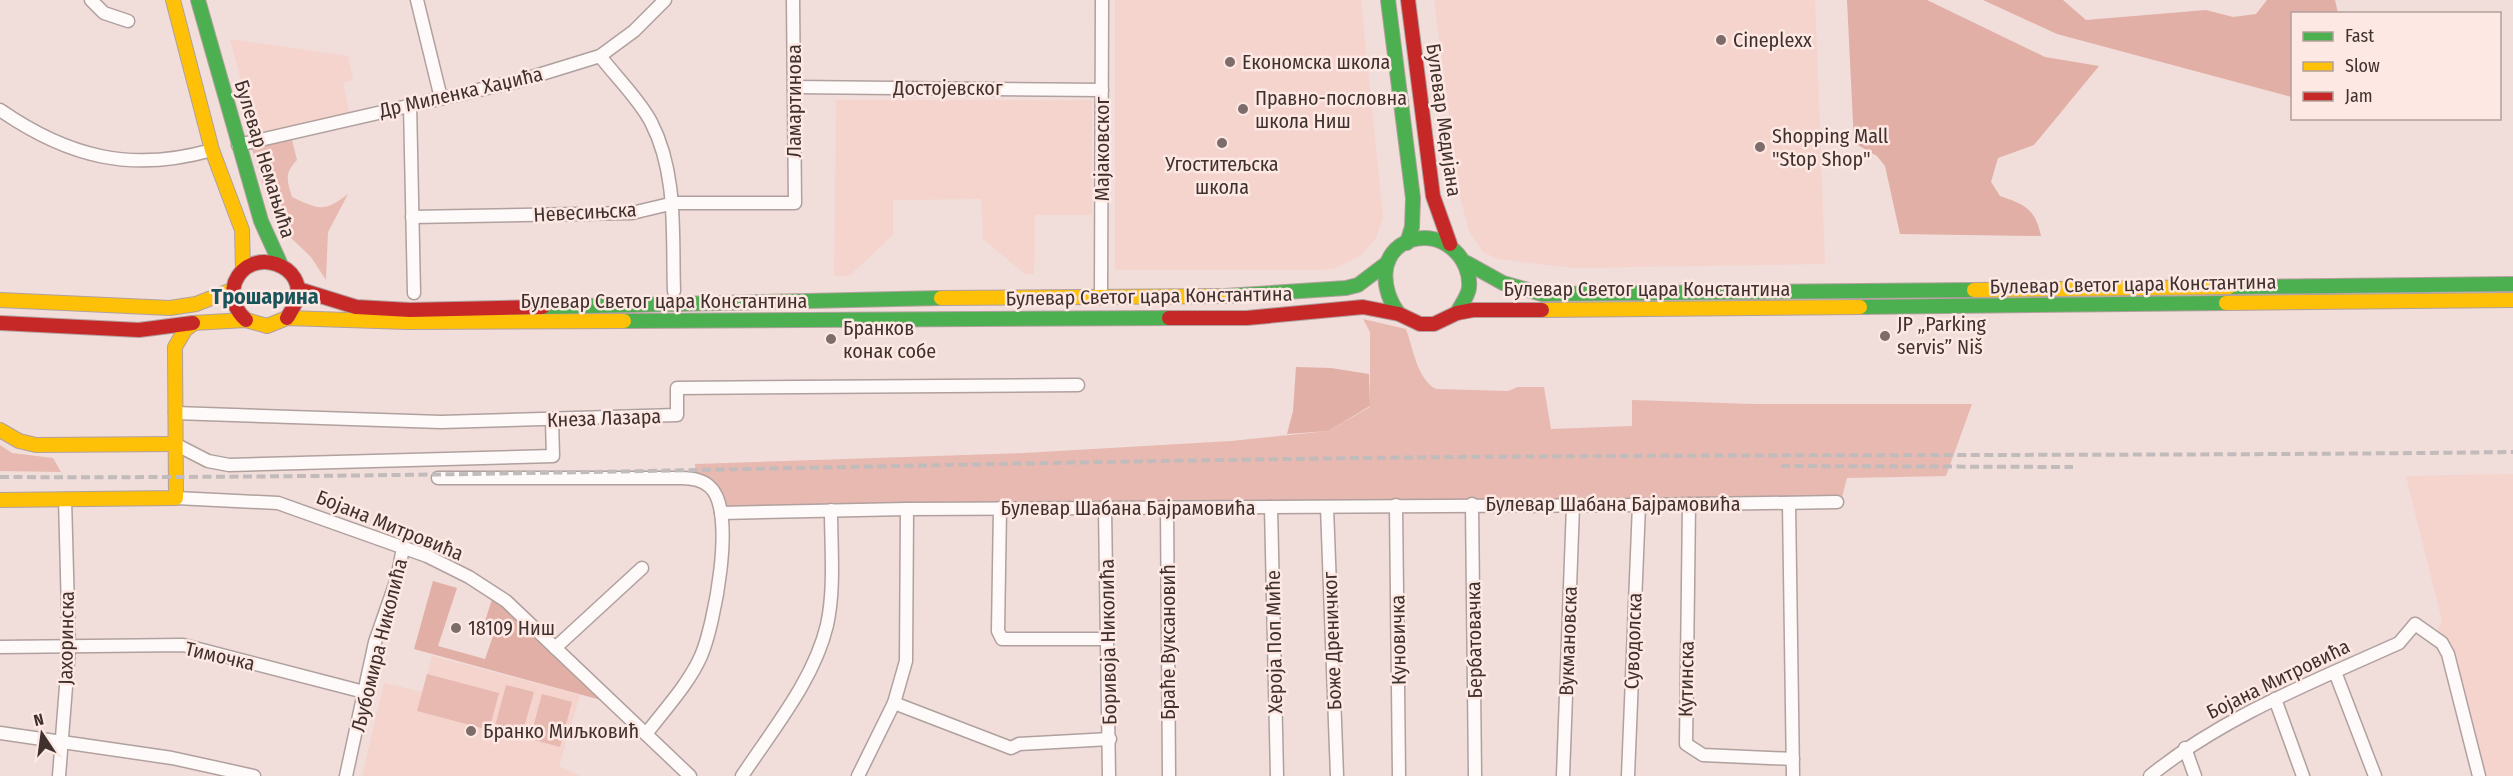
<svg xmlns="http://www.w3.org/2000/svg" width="2513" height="776" font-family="'Fira Sans Condensed',sans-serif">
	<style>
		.built { fill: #f4d4cd }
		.green { fill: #e7b9b0 }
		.forest { fill: #e1afa5 }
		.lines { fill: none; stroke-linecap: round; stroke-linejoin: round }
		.street-casing { stroke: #b0a09e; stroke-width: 15 }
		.fast-casing { stroke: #b0a09e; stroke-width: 16 }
		.slow-casing { stroke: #b0a09e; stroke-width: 16 }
		.jam-casing { stroke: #b0a09e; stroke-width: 16 }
		.street { stroke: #fdfaf9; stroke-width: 12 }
		.fast { stroke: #4caf50; stroke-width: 14 }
		.slow { stroke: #ffc107; stroke-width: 14 }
		.jam { stroke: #c62828; stroke-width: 14 }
		.rail { stroke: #c1bcbb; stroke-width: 4; stroke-dasharray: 9 4.5; stroke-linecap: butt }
		.poi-dot { fill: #7d6d6a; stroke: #fee8e3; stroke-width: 2 }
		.labels { text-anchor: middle; stroke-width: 5; stroke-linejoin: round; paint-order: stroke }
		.poi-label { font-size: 20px; fill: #3f312e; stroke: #fee8e3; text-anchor: start }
		.street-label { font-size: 20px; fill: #3f312e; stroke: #fee8e3 }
		.quarter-label { font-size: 22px; font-weight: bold; fill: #19545a; stroke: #fee8e3 }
	</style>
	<rect width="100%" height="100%" fill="#f1ddda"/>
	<g class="built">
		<path d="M 1115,0 L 1361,0 L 1383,217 L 1376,238 L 1360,256 L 1336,268 L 1318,270 L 1115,270 Z"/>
		<path d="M 1434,0 L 1815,0 L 1825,264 L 1572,268 L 1498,259 L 1483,252 L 1469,231 L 1459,193 Z"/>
		<path d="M 230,39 L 348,56 L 353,80 L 343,83 L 350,115 L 256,137 Z"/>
		<path d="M 836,100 L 1092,100 L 1092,215 L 1035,215 L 1034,274 L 1025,274 L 983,239 L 981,199 L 893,200 L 893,235 L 849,276 L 834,276 Z"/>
		<path d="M 2513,474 L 2513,776 L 2480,776 L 2451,662 L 2438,629 L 2442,621 L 2406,476 Z"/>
		<path d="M 432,656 L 580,695 L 559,766 L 580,776 L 362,776 L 384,683 L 423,692 Z"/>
	</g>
	<g class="green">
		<path d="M 291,136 L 297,160 C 284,173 287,181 292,197 C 318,209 324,213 348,194 L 328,232 L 326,280 L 311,257 L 288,235 L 273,216 L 251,146 Z"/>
		<path d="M 1363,319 L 1406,329 C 1413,348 1417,379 1436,389 L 1508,391 L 1518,387 L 1544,387 L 1551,429 L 1632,426 L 1632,400 L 1753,404 L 1972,404 L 1946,476 L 1847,478 L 1841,501 L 722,511 L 696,478 L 695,464 L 1024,453 L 1231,441 L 1328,431 L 1370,407 L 1370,332 Z"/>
		<path d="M 0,445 L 12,453 L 53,458 L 61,472 L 0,471 Z"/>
		<path d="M 427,674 L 499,693 L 489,730 L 417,711 Z"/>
		<path d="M 506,685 L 534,692 L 521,738 L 494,730 Z"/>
		<path d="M 542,694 L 572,702 L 560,747 L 530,739 Z"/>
	</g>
	<g class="forest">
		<path d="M 1847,0 L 1927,0 L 2045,57 L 2099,66 L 2034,145 L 1998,158 L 1991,182 L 2000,196 C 2026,205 2035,209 2041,236 L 1900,234 L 1885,166 L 1877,156 L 1854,143 Z"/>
		<path d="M 1983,0 L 2063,0 L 2086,20 L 2206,10 L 2233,17 L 2256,14 L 2267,0 L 2335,0 L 2338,13 L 2292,14 L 2292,97 L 2057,34 Z"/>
		<path d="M 1296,367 L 1331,368 L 1369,374 L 1370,406 L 1328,431 L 1287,434 L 1293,411 Z"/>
		<path d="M 433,581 L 457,588 L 438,646 L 485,659 L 493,636 L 482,631 L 492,599 L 503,607 L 597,691 L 601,700 L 414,649 Z"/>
	</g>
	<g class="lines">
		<g class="street-casing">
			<g id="street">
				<path d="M 91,0 L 104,13 L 128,21"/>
				<path d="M 417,0 L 441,98"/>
				<path d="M 600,56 C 616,77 639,99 651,122 C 678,174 672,235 674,291"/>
				<path d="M 794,87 L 1102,90"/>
				<path d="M 410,104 L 414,293"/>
				<path d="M 0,110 C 68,157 131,173 212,150"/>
				<path d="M 238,145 L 522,80 L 600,56 L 634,31 L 665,0"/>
				<path d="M 412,217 L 632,213 L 674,203 L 795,203 L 793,0"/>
				<path d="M 1101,298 L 1102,0"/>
				<path d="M 175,413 L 441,422 L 677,415 L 677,388 L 1078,385"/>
				<path d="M 175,444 L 208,461 L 229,465 L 553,456 L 552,420"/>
				<path d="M 438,478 L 681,478 C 691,478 702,479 710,487 C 737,511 714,626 701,656 C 688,685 665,709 646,734"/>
				<path d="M 176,498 L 278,503 L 427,556 L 469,577 L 506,601 L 690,776"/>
				<path d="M 1789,503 L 1793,776"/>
				<path d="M 1472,504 L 1475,776"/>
				<path d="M 1689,504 L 1686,744 L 1703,755 L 1793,759"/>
				<path d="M 1396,505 L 1399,776"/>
				<path d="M 1167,507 L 1169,776"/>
				<path d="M 1271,507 L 1277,776"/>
				<path d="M 1327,507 L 1337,776"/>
				<path d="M 1000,508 L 998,631 L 1002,639 L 1108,639"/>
				<path d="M 1105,509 L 1109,776"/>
				<path d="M 721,513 L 907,509 L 1639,505 L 1837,502"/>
				<path d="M 0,647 L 183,645 L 364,692"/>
				<path d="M 555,648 L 642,568"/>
				<path d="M 2335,672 L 2375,776"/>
				<path d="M 2275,699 L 2303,776"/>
				<path d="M 894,703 L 1011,748 L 1019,744 L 1110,739"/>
				<path d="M 0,733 L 172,758 L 254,776"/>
				<path d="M 2185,748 L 2195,776"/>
				<path d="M 59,776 L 69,648 L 65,499"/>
				<path d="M 346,776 L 375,642 L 397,579 L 403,548"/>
				<path d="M 742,776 C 773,729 814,680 827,625 C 835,589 831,547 831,510"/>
				<path d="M 858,776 L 894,703 L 906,661 L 907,509"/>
				<path d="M 1563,776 L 1573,506"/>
				<path d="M 1628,776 L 1639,505"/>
				<path d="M 2150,776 C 2224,716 2313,682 2399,643 L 2415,624 L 2442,643 L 2448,654 L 2479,776"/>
			</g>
		</g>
		<g class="fast-casing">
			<g id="fast">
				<path d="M 198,0 L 261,221 L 280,263"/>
				<path d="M 1388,0 L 1413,198 L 1412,227 L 1407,243"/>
				<path d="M 1467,263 L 1503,283 L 1542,294 L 1974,290"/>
				<path d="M 2229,287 L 2513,284"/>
				<path d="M 1225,296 L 1346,288 L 1358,285 L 1387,263"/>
				<path d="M 543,307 L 941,298"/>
				<path d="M 1860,307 L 2226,303"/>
				<path d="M 1399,314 C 1381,291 1377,252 1411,240 C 1442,230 1472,258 1469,288 C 1468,296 1461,305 1457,313"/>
				<path d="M 624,321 L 1169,318"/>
			</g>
		</g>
		<g class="slow-casing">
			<g id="slow">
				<path d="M 173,0 L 212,150 L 242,230 L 243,269"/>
				<path d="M 1974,290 L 2229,287"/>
				<path d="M 941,298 L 1225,296"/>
				<path d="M 0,300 L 170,308 L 196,304 L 232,290"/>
				<path d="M 2226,303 L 2513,300"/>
				<path d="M 1542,310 L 1860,307"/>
				<path d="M 193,323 L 246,320 L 267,326 L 287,318 L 407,322 L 624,321"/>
				<path d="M 0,430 L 19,441 L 36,445 L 175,444"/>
				<path d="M 0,500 L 176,498 L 175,347 L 185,330 L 194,323"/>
			</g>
		</g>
		<g class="jam-casing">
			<g id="jam">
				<path d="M 1408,0 L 1433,196 L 1450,244"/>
				<path d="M 298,289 L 356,307 L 410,310 L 543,307"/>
				<path d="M 1169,318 L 1247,318 L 1363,307 L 1399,314 L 1420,324 L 1434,324 L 1457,313 L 1473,310 L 1542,310"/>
				<path d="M 246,320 C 235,310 230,297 235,282 C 251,244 309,266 296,301 C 294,307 290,313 287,318"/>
				<path d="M 0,323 L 139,330 L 193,323"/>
			</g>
		</g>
		<use href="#street" class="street"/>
		<use href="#fast" class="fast"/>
		<use href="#slow" class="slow"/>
		<use href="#jam" class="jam"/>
		<g class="rail">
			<path d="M 1781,466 L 2073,467"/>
			<path d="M 0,477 C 429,479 859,465 1288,459 C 1696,453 2105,457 2513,452"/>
		</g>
	</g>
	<g class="poi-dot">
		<circle cx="1721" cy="40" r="6"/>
		<circle cx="1230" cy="62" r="6"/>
		<circle cx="1243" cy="109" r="6"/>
		<circle cx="1222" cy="143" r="6"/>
		<circle cx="1760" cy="147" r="6"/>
		<circle cx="1885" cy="336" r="6"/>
		<circle cx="831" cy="339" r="6"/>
		<circle cx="456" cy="628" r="6"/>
		<circle cx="471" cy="731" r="6"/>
	</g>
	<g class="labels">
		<g class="poi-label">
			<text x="1733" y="47">Cineplexx</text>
			<text x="1242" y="69">Економска школа</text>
			<text x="1255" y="105">Правно-пословна<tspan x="1255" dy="23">школа Ниш</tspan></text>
			<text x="1772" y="143">Shopping Mall<tspan x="1772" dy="23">"Stop Shop"</tspan></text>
			<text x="1222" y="171" text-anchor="middle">Угоститељска<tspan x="1222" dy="23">школа</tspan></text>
			<text x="1897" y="331">JP „Parking<tspan x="1897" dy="23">servis” Niš</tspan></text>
			<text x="843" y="335">Бранков<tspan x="843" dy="23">конак собе</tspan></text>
			<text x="468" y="635">18109 Ниш</text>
			<text x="483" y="738">Бранко Миљковић</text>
		</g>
		<g class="street-label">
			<text x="948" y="95">Достојевског</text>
			<text transform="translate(461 92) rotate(-13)" y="7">Др Миленка Хаџића</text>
			<text transform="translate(794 101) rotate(-90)" y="7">Ламартинова</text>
			<text transform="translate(1444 120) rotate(82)" y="7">Булевар Медијана</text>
			<text transform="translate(1102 149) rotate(-90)" y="7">Мајаковског</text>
			<text transform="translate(265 159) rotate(73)" y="7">Булевар Немањића</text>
			<text transform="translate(585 212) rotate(-3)" y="7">Невесињска</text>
			<text transform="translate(2133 284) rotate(-1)" y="7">Булевар Светог цара Константина</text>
			<text x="1647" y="296">Булевар Светог цара Константина</text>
			<text transform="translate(1149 296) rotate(-1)" y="7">Булевар Светог цара Константина</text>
			<text x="664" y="308">Булевар Светог цара Константина</text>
			<text transform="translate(604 418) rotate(-2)" y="7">Кнеза Лазара</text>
			<text x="1613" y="511">Булевар Шабана Бајрамовића</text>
			<text x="1128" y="515">Булевар Шабана Бајрамовића</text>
			<text transform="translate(390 525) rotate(22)" y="7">Бојана Митровића</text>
			<text transform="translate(66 638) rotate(-89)" y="7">Јахоринска</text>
			<text transform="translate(1398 640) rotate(-91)" y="7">Куновичка</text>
			<text transform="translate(1474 640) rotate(-91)" y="7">Бербатовачка</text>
			<text transform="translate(1332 641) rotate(-92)" y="7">Боже Дреничког</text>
			<text transform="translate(1568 641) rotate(-88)" y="7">Вукмановска</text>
			<text transform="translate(1633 641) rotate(-88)" y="7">Суводолска</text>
			<text transform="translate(1108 642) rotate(-91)" y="7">Боривоја Николића</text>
			<text transform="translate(1168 642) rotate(-90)" y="7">Браће Вуксановић</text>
			<text transform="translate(1274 642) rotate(-91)" y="7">Хероја Поп Миће</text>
			<text transform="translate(379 645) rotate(-76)" y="7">Љубомира Николића</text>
			<text transform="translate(220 656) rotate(13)" y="7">Тимочка</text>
			<text transform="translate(1686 679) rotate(-89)" y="7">Кутинска</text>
			<text transform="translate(2278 679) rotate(-26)" y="7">Бојана Митровића</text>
		</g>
		<g class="quarter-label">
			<text x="265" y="304">Трошарина</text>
		</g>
	</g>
	<rect x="2291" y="12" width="210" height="108" fill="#fee8e3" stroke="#b29f9b" stroke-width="1.5"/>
	<rect x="2303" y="32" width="30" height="9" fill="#4caf50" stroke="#b29f9b" stroke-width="1.5"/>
	<text x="2345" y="42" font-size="18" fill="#3f312e">Fast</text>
	<rect x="2303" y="62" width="30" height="9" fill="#ffc107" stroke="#b29f9b" stroke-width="1.5"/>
	<text x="2345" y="72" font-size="18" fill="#3f312e">Slow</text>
	<rect x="2303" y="92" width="30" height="9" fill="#c62828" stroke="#b29f9b" stroke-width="1.5"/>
	<text x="2345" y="102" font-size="18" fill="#3f312e">Jam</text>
	<g transform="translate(42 734) rotate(347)" stroke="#fee8e3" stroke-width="4.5" paint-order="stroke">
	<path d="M0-4.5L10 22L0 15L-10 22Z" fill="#3f312e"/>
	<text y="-9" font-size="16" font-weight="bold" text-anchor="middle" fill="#3f312e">N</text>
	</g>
</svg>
